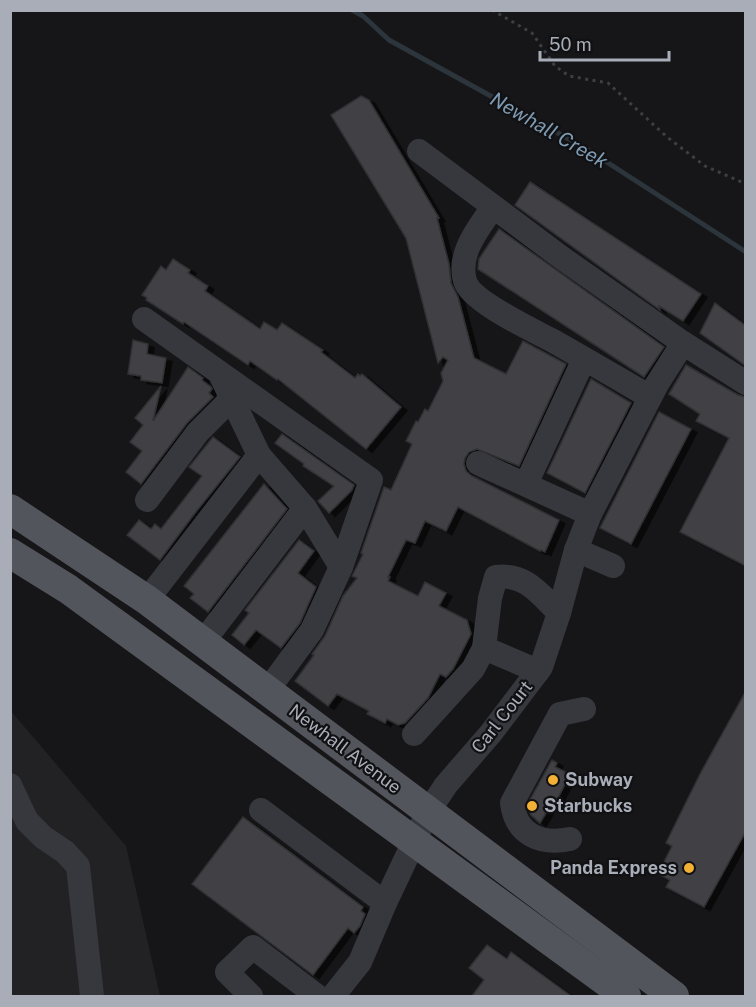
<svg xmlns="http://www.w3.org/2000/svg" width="756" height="1007" font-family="'Public Sans',sans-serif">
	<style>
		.built { fill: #222225 }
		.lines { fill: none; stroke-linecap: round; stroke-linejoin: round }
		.stream { stroke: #2c353c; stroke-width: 5 }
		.building { fill: #404145; stroke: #303034; stroke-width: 1.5; filter: url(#shadow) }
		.path { stroke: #3d3f44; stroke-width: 3; stroke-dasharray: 3 4.5; stroke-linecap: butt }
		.minor { stroke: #37383d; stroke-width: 24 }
		.major { stroke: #53555c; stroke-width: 30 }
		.poi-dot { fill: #f2b134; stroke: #111113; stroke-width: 2 }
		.labels { text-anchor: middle; stroke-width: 4.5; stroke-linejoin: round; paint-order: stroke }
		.street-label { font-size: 18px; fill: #a8adb8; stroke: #111113 }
		.poi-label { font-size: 18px; font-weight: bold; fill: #a8adb8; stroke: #111113; text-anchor: start }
		.water-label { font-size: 20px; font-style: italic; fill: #7f9bb3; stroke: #111113 }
	</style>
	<defs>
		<filter id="shadow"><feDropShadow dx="6" dy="3.5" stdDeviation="0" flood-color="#0009"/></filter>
	</defs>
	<rect width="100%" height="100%" fill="#161618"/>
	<path class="built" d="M 10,710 L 126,846 L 160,996 L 11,996 Z"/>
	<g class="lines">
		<path class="stream" d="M 352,10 L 363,16 L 389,40 L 585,148 L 746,252"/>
	</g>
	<g class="building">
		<path d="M 361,96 L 369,100 L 439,218 L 437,218 L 449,264 L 451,283 L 458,297 L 474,358 L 506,374 L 523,341 L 566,364 L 519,466 L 477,449 L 469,452 L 465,458 L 464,464 L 466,471 L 472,476 L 559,520 L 545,552 L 541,550 L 540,551 L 458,507 L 446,531 L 425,521 L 415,543 L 406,540 L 388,577 L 390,577 L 388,581 L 418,596 L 425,582 L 446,593 L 439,606 L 467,620 L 471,634 L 453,669 L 446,677 L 440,674 L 428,698 L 405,723 L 398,725 L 387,719 L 385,723 L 367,714 L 369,711 L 337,694 L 328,706 L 295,681 L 314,655 L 312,654 L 325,636 L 343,596 L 357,578 L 352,576 L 363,554 L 361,553 L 384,487 L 391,490 L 412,444 L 406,441 L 416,421 L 418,422 L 425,409 L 428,411 L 443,381 L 441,373 L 448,360 L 443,357 L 438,363 L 406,238 L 331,115 Z"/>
		<path d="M 530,182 L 701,294 L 683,321 L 659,306 L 660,310 L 515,205 Z"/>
		<path d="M 499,229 L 664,347 L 644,377 L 478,269 L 479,259 Z"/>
		<path d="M 173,259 L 190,270 L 188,273 L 208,286 L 205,291 L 260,329 L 264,322 L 277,330 L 282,323 L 323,350 L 321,352 L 355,378 L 358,374 L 360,376 L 362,374 L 401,407 L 366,449 L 278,379 L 277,380 L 250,361 L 248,365 L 184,322 L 183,324 L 146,300 L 147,298 L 142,295 L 161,266 L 166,270 Z"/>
		<path d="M 715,303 L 746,326 L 746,366 L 700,333 Z"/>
		<path d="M 133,340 L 148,344 L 147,354 L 166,358 L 162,383 L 141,380 L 141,376 L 128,374 Z"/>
		<path d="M 686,365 L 738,395 L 746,397 L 746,566 L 680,532 L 729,438 L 696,421 L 700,414 L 669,394 Z"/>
		<path d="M 188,367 L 203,378 L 202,380 L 211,387 L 212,389 L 209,393 L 213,397 L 187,423 L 141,484 L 126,472 L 142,451 L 130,442 L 143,425 L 135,418 L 161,386 L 153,421 Z"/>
		<path d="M 591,379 L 631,403 L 585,493 L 547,473 Z"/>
		<path d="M 659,412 L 691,429 L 631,544 L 600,528 Z"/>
		<path d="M 282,434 L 354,485 L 352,490 L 329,513 L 318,501 L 334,486 L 303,466 L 304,464 L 275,443 Z"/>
		<path d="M 213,437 L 240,457 L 195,513 L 160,560 L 127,535 L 139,520 L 151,529 L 155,524 L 161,529 L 202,476 L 189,467 Z"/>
		<path d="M 264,484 L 287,509 L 208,612 L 190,598 L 194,594 L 184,586 Z"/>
		<path d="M 299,540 L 314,551 L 298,573 L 316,587 L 300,623 L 281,648 L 256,630 L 244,645 L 232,635 L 249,613 L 245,610 Z"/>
		<path d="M 746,691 L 746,831 L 704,907 L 666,887 L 670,880 L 658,874 L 672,846 L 666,843 L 700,774 Z"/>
		<path d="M 552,760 L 557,763 L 555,767 L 570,774 L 554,806 L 550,806 L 540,823 L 531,815 L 527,805 Z"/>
		<path d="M 243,817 L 363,907 L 361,911 L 365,914 L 360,926 L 354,933 L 348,928 L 313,975 L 192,884 Z"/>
		<path d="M 487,945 L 507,959 L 511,952 L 571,996 L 472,996 L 484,980 L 469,968 Z"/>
	</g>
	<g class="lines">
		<path class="path" d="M 492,10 L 532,33 L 555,66 L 569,76 L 608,83 L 667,137 L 705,166 L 746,184"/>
		<g class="minor">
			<path d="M 419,151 L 562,258 L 683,343"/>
			<path d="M 493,207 C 479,228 457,253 465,281 C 471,302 535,331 555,342 C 587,360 619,379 650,397"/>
			<path d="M 144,319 L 371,480 L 341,567 L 312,630 L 267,691"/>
			<path d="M 222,378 L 259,455 L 305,508 L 341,567"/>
			<path d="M 478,463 L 590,514 L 657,384 L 683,343 L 746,383"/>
			<path d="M 526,484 L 584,359"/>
			<path d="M 147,500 L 198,432 L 241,389"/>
			<path d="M 576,550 L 613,566"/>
			<path d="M 147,600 L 259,455"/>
			<path d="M 203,642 L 305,508"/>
			<path d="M 484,648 L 538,671"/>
			<path d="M 414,734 L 473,669 L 484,648 L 490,598 L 496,577 C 525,573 540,594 559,613"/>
			<path d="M 10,785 L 27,821 L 43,837 L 65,852 L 78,866 L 92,996"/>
			<path d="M 261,810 L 385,903"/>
			<path d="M 570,839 C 541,845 516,835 512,803 L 560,714 L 584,709"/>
			<path d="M 251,996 L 227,972 L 253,947 L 317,996"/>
			<path d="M 333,996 L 360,962 L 385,903 L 428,812 L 446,785 L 491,733 L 541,667 L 559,613 L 576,550 L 590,514"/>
		</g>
		<g class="major">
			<path d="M 10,509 L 147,600 L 674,996"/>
			<path d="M 10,553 L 68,589 L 626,996"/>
		</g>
	</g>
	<g class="poi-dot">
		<circle cx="553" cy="780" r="6"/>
		<circle cx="532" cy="806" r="6"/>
		<circle cx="689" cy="868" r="6"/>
	</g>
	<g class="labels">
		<g class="street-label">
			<text transform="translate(502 717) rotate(-52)" y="6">Carl Court</text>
			<text transform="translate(345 749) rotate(37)" y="6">Newhall Avenue</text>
		</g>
		<g class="poi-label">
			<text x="565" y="786">Subway</text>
			<text x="544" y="812">Starbucks</text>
			<text x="677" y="874" text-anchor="end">Panda Express</text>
		</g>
		<g class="water-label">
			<text transform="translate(549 130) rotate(30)" y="7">Newhall Creek</text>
		</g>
	</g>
	<rect width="756" height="1007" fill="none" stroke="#a8adb8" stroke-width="24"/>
	<path d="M540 51v9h129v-9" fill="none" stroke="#a8adb8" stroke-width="3"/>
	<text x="549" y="51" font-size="18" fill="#a8adb8" stroke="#111113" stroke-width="4.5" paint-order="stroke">50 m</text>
</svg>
